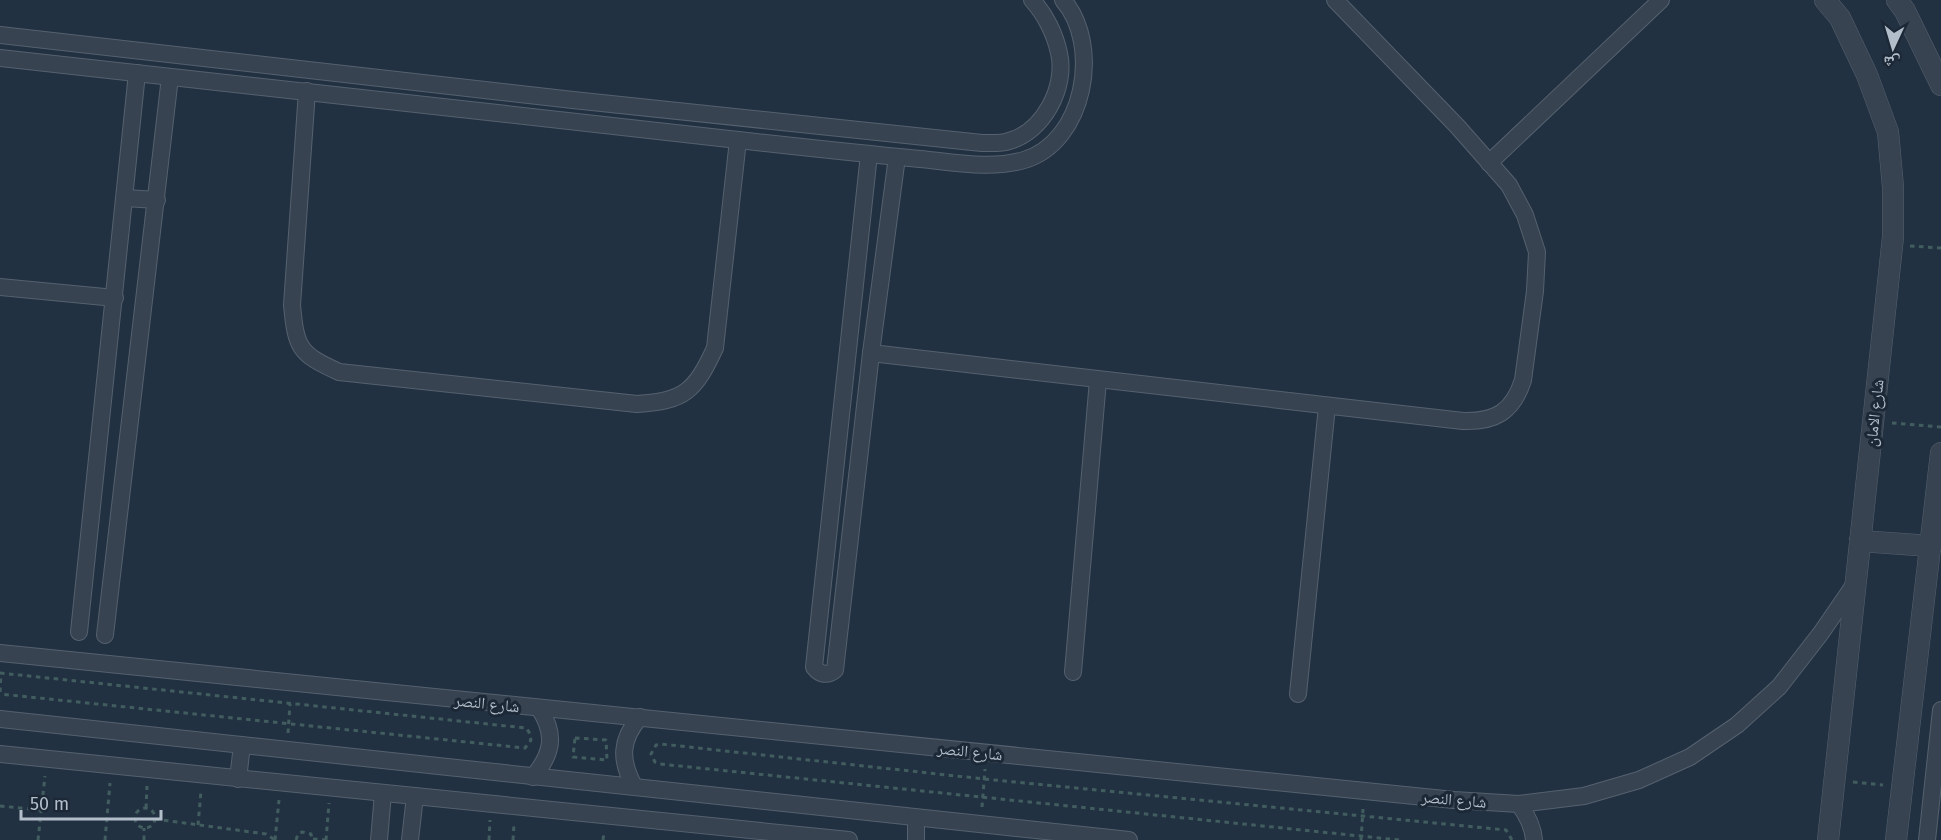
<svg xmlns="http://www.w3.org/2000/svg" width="1941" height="840" font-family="'Fira Sans','Noto Naskh Arabic',sans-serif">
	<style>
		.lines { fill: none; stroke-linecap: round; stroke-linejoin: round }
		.minor-casing { stroke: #55616e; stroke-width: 18 }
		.tertiary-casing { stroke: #55616e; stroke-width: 22 }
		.path { stroke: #425d5f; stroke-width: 3; stroke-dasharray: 4.5 4.5; stroke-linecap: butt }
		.minor { stroke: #374351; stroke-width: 16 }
		.tertiary { stroke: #374351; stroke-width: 21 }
		.labels { text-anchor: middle; stroke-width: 6; stroke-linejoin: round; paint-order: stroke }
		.street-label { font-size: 16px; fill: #b3becb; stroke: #1c2836 }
	</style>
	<rect width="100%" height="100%" fill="#223141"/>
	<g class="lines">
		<g class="minor-casing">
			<g id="minor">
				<path d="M 0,35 L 573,100 L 982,143 C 990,143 1001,144 1009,141 C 1043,132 1067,87 1059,53 C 1055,34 1045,14 1032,0"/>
				<path d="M 0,58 C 252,85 504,114 756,142 C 810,148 865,154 920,159 C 953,162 991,170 1024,160 C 1085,142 1102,45 1063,0"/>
				<path d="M 307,91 L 292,305 C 296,348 299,354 339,372 L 637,404 C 685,401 695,391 715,348 L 738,140"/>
				<path d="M 869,154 L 814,667 C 820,675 828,676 835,670 L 871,353 L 897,157"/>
				<path d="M 1489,163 L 1661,0"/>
				<path d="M 125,198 L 157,200"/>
				<path d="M 0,287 L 115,298"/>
				<path d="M 871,353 L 1463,421 C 1495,422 1513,412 1523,380 L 1535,291 L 1537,252 L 1525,215 L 1509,185 L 1457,126 L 1335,0"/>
				<path d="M 79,632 L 137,73"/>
				<path d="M 105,635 L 170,77"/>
				<path d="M 0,653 L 1454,800 L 1519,804 L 1584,796 L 1639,780 L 1690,757 L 1737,725 L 1779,687 L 1821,633 L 1856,582"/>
				<path d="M 1073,672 L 1098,380"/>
				<path d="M 1298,694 L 1327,406"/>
				<path d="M 0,719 L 1129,840"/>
				<path d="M 0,754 L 849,840"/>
				<path d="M 533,777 C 553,753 556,734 539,708"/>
				<path d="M 238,779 L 242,745"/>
				<path d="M 634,786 C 620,760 620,740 640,717"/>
				<path d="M 1519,804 C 1527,815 1533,826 1534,840"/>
				<path d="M 379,840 L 383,793"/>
				<path d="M 410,840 L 415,796"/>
				<path d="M 916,840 L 916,818"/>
				<path d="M 1927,840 L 1941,710"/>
			</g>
		</g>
		<g class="tertiary-casing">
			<g id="tertiary">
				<path d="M 1825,0 L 1840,18 L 1867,75 L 1888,132 L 1893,187 L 1893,237 L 1828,840"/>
				<path d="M 1897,0 L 1905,11 L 1941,85"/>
				<path d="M 1860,541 L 1931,546"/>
				<path d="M 1896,840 L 1941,453"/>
			</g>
		</g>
		<g class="path">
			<path d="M 1910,246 L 1941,248"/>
			<path d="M 1892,423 L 1941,427"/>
			<path d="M 0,673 L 526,728 L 529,732 L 531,740 L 525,748 L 0,694"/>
			<path d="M 0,692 L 1,672"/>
			<path d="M 288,733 L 290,704"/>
			<path d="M 575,738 L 606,740 L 607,760 L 573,757 Z"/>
			<path d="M 1853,782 L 1883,785"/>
			<path d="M 0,806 L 41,810"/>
			<path d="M 982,807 L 985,769"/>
			<path d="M 146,808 L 147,786"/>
			<circle cx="145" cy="818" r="10"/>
			<path d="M 155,819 L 266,834 L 275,840"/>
			<path d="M 198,825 L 201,791"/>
			<path d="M 313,839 L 326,840"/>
			<path d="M 38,840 L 45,776"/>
			<path d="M 105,840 L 110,783"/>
			<path d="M 144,840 L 144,828"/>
			<path d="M 275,840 L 279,800"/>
			<path d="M 296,840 L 298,834 L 302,832 L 311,834 L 312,840"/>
			<path d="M 326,840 L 329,803"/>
			<path d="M 489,840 L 490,820"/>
			<path d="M 513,840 L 514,824"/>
			<path d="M 603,840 L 604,832"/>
			<path d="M 1361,840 L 1363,809"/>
			<path d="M 1399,840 L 660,764 L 655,762 L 651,754 L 656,745 L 661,744 L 984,779 L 1506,830 L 1512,840"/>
		</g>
		<use href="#minor" class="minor"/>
		<use href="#tertiary" class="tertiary"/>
	</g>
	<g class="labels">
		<g class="street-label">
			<text transform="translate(1874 413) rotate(-84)" y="6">شارع الامان</text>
			<text transform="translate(487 703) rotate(6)" y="6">شارع النصر</text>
			<text transform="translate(970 751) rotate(6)" y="6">شارع النصر</text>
			<text transform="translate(1454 799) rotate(5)" y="6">شارع النصر</text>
		</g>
	</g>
	<g transform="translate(1893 48) rotate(184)" stroke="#1c2836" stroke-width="4.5" paint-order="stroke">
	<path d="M0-4.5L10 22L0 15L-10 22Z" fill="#b3becb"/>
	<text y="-9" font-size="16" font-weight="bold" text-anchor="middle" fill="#b3becb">ش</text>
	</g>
	<path d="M21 810v9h140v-9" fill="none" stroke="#b3becb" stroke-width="3"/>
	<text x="30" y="810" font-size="18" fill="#b3becb" stroke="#1c2836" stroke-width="4.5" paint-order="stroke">50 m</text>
</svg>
